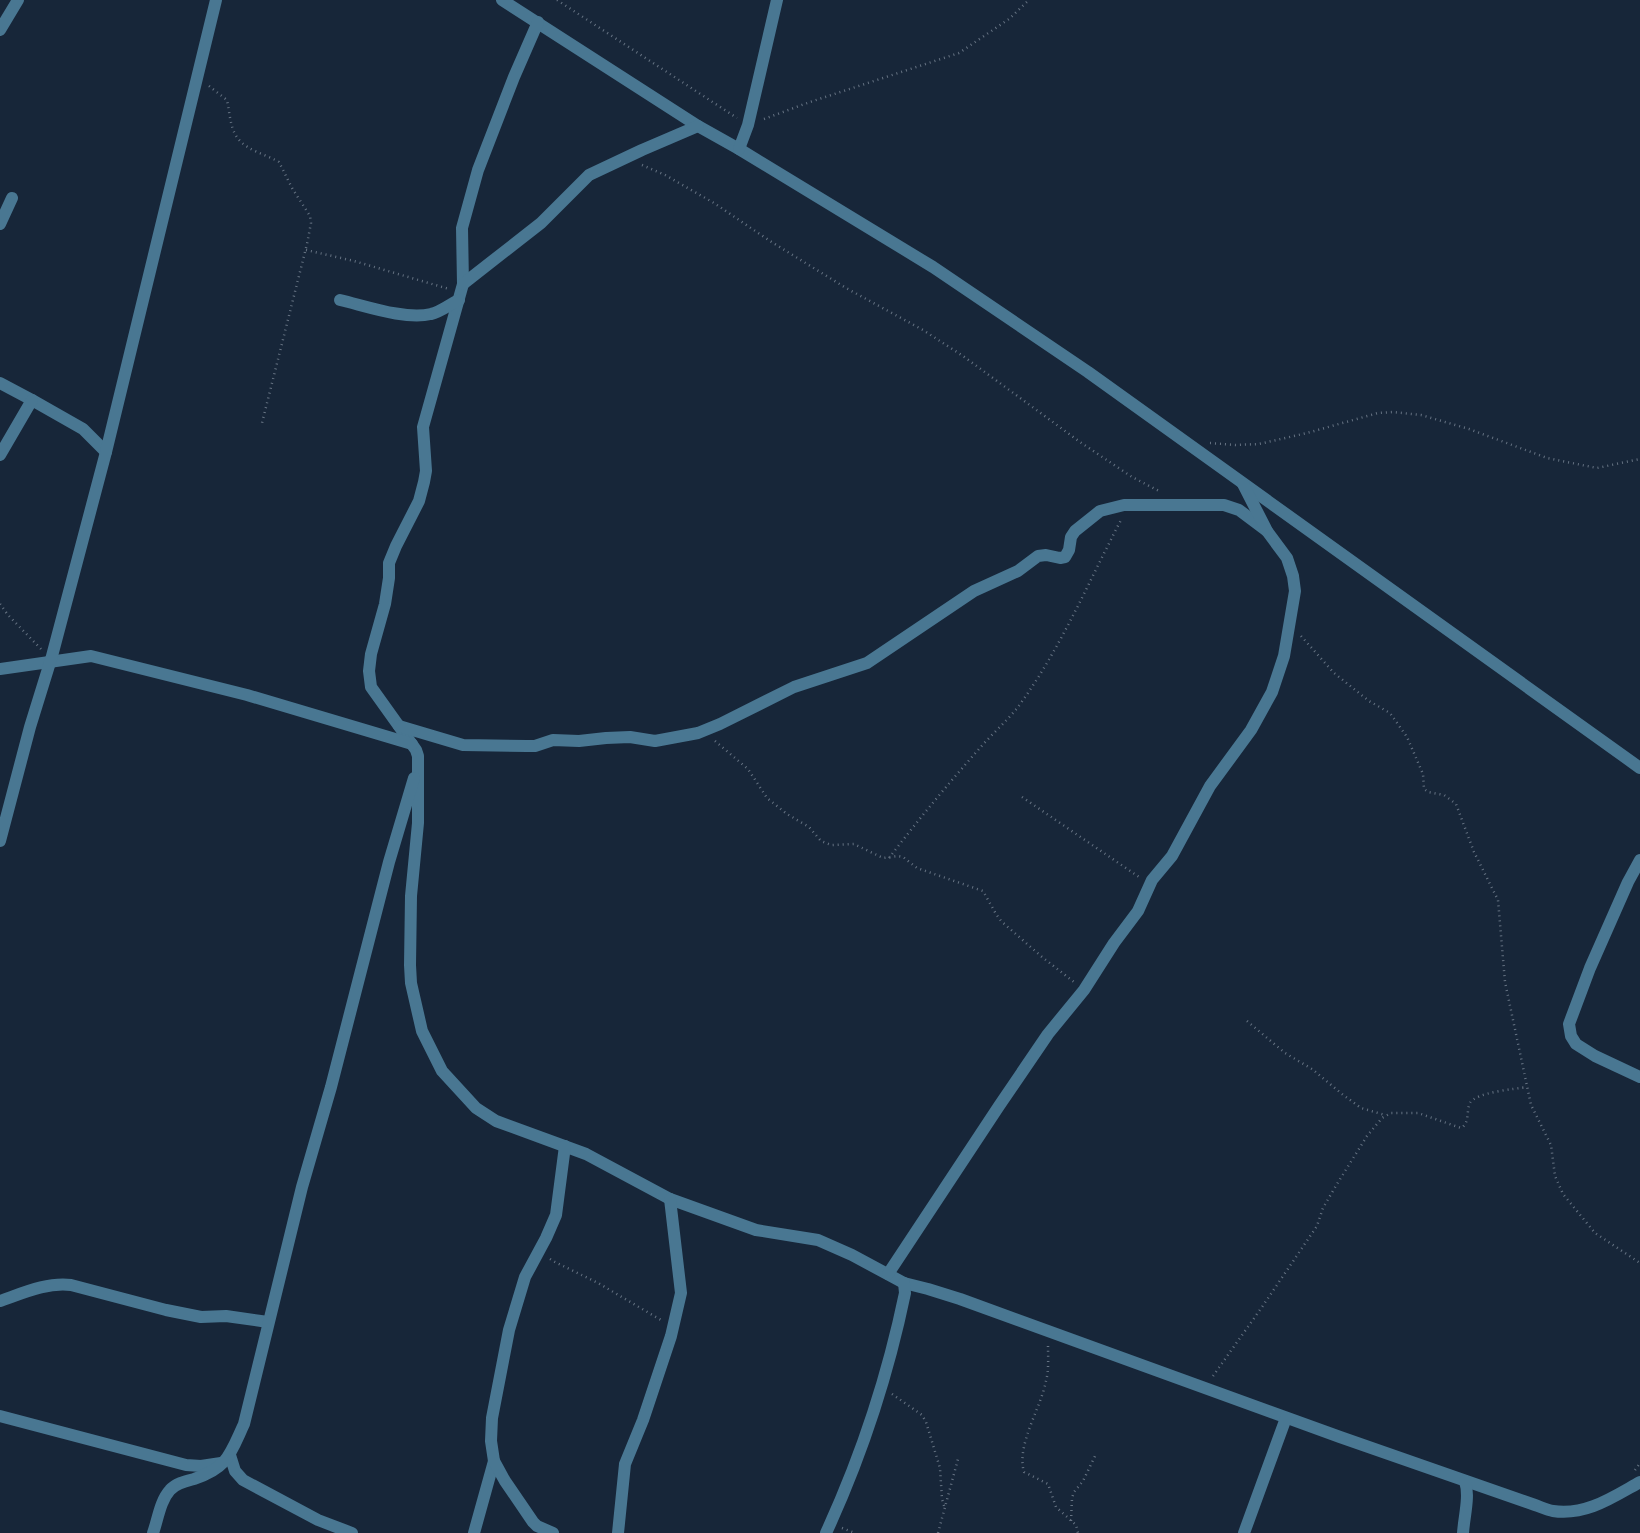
<svg xmlns="http://www.w3.org/2000/svg" width="1640" height="1533" font-family="'Alegreya Sans',sans-serif">
	<style>
		.lines { fill: none; stroke-linecap: round; stroke-linejoin: round }
		.path { stroke: #667383; stroke-width: 2.5; stroke-dasharray: 1 4; stroke-linecap: butt }
		.minor { stroke: #497792; stroke-width: 12 }
	</style>
	<rect width="100%" height="100%" fill="#172639"/>
	<g class="lines">
		<g class="path">
			<path d="M 557,0 L 737,118"/>
			<path d="M 209,86 L 227,100 C 232,126 230,140 257,152 C 264,155 272,158 279,162 L 292,188 L 310,216 L 311,223 L 307,244 L 262,423"/>
			<path d="M 764,119 L 810,102 L 959,53 L 1009,19 L 1029,0"/>
			<path d="M 642,165 L 665,175 L 714,203 L 770,241 L 846,288 L 923,330 L 963,356 L 1080,442 L 1132,477 L 1159,491"/>
			<path d="M 306,250 L 354,261 L 449,289"/>
			<path d="M 1210,443 L 1235,445 L 1259,444 L 1307,433 L 1378,413 L 1393,412 L 1421,415 L 1469,429 L 1547,458 L 1597,468 L 1640,459"/>
			<path d="M 0,604 L 8,615 L 41,649"/>
			<path d="M 1301,636 L 1334,673 L 1369,701 L 1390,713 L 1407,737 L 1423,774 L 1424,789 L 1428,792 L 1444,795 L 1456,804 L 1474,852 L 1498,900 L 1505,982 L 1531,1105 L 1551,1145 L 1555,1176 L 1563,1194 L 1595,1233 L 1640,1263"/>
			<path d="M 715,741 L 748,769 L 767,798 L 787,814 L 809,827 L 821,841 L 831,845 L 854,844 L 883,858 L 898,856 L 903,857 L 917,868 L 983,891 L 996,914 L 1001,921 L 1042,957 L 1074,982"/>
			<path d="M 1022,797 L 1139,877"/>
			<path d="M 889,858 C 918,820 948,784 979,749 C 991,735 1006,722 1018,707 C 1060,650 1088,583 1121,520"/>
			<path d="M 1247,1021 L 1285,1053 L 1312,1069 L 1342,1094 L 1361,1108 L 1385,1115"/>
			<path d="M 550,1259 L 555,1262 L 598,1283 L 661,1320"/>
			<path d="M 1048,1346 C 1048,1357 1049,1370 1046,1381 C 1041,1408 1016,1445 1024,1472 L 1048,1484 L 1056,1507 L 1076,1525 L 1078,1533"/>
			<path d="M 1213,1376 L 1262,1307 L 1317,1226 L 1323,1208 L 1337,1184 L 1367,1136 L 1382,1118 L 1391,1113 L 1418,1113 L 1461,1128 C 1470,1123 1466,1111 1470,1103 C 1476,1092 1516,1089 1527,1087"/>
			<path d="M 892,1394 L 922,1415 L 926,1422 L 940,1468 L 942,1499 L 945,1509"/>
			<path d="M 1635,1470 L 1640,1463"/>
			<path d="M 1071,1521 L 1072,1498 L 1074,1492 L 1083,1481 L 1096,1454"/>
			<path d="M 842,1528 L 855,1533"/>
			<path d="M 938,1533 L 958,1459"/>
		</g>
		<g class="minor">
			<path d="M 502,0 L 698,126 L 739,149 L 933,267 L 1088,372 L 1640,768"/>
			<path d="M 538,22 L 514,77 L 478,170 L 462,228 L 463,284 L 423,427 L 426,471 L 424,482 L 419,501 L 396,546 L 389,563 L 389,578 L 385,604 L 371,654 L 369,671 L 371,687 L 416,750 L 418,756 L 418,823 L 411,896 L 410,965 L 411,983 L 422,1031 L 442,1071 L 476,1108 L 496,1121 L 586,1154 L 670,1199 L 756,1230 L 818,1240 L 852,1255 L 904,1283 L 928,1289 L 960,1299 L 1340,1437 L 1535,1505 C 1541,1507 1547,1510 1553,1511 C 1586,1516 1613,1497 1640,1482"/>
			<path d="M 0,30 L 18,0"/>
			<path d="M 739,149 L 748,125 L 777,0"/>
			<path d="M 0,224 L 12,198"/>
			<path d="M 463,284 L 541,223 L 589,175 L 642,150 L 698,126"/>
			<path d="M 340,300 C 366,306 405,320 431,314 C 441,312 450,304 459,300"/>
			<path d="M 0,383 L 32,400 L 83,429 L 106,452"/>
			<path d="M 0,455 L 32,400"/>
			<path d="M 0,669 L 91,656 L 247,695 L 412,744"/>
			<path d="M 399,726 L 463,745 L 527,746 L 535,746 L 553,740 L 579,741 L 606,738 L 630,737 L 655,741 L 698,733 L 720,724 L 794,687 L 867,663 L 974,591 L 1018,571 L 1038,556 L 1046,555 L 1060,558 L 1065,557 L 1069,550 L 1071,537 L 1075,531 L 1100,511 L 1124,505 L 1224,505 L 1239,510 L 1267,531"/>
			<path d="M 0,841 L 30,727 L 52,656 L 106,452 L 216,0"/>
			<path d="M 1640,860 L 1628,882 L 1590,968 L 1569,1024 L 1571,1036 L 1576,1044 L 1595,1056 L 1640,1077"/>
			<path d="M 888,1274 L 999,1106 L 1048,1034 L 1084,990 L 1114,943 L 1138,911 L 1152,880 L 1172,856 L 1210,786 L 1251,730 L 1272,692 L 1284,656 L 1295,591 L 1293,576 L 1287,558 L 1267,531 L 1243,484"/>
			<path d="M 0,1301 C 23,1293 47,1282 71,1285 L 166,1310 L 201,1317 L 226,1316 L 268,1322"/>
			<path d="M 0,1416 L 186,1465 L 201,1466 L 221,1463"/>
			<path d="M 230,1455 L 235,1471 L 243,1480 L 318,1520 L 352,1533"/>
			<path d="M 153,1533 C 158,1519 160,1501 170,1490 C 176,1483 186,1481 194,1479 C 228,1468 230,1454 244,1424 L 302,1187 L 331,1087 L 389,862 L 414,778"/>
			<path d="M 474,1533 L 494,1461"/>
			<path d="M 553,1533 L 537,1526 L 533,1522 L 505,1481 L 494,1461 L 491,1441 L 492,1418 L 509,1330 L 525,1277 L 546,1238 L 556,1215 L 565,1146"/>
			<path d="M 618,1533 L 625,1464 L 643,1420 L 671,1336 L 681,1293 L 670,1199"/>
			<path d="M 826,1533 C 861,1457 888,1375 905,1293 L 904,1283"/>
			<path d="M 1244,1533 L 1286,1418"/>
			<path d="M 1463,1533 C 1464,1517 1470,1496 1465,1481"/>
		</g>
	</g>
</svg>
